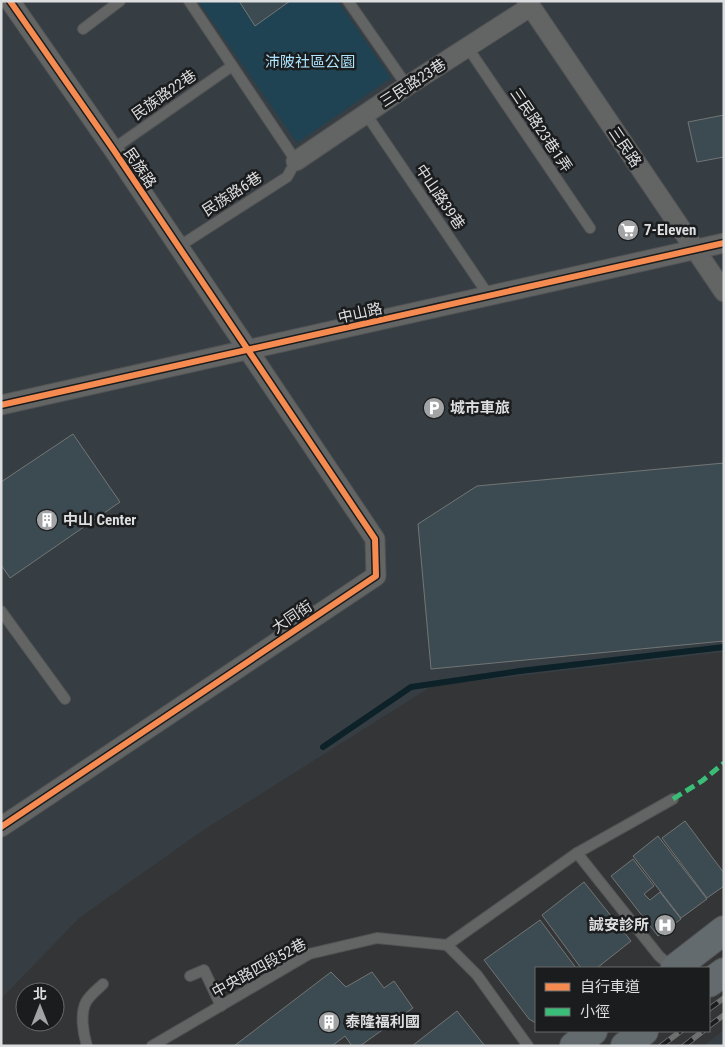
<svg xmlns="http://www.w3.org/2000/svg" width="725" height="1047" font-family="'Roboto Condensed','Noto Sans TC',sans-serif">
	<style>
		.built { fill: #363e43 }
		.green { fill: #1f4352 }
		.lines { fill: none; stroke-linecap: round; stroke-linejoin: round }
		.stream { stroke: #0d2129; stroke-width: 6 }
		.building { fill: #3c4b51; stroke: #737575 }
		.service-casing { stroke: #525354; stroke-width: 12 }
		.minor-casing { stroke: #525354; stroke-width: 21 }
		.primary-casing { stroke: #525354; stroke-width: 30 }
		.service { stroke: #636464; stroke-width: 10 }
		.minor { stroke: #636464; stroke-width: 19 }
		.primary { stroke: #636b6e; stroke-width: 28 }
		.rail-casing { stroke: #6e6f6f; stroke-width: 5.5 }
		.rail { stroke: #1b1c1d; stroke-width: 4; stroke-dasharray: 11; stroke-linecap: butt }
		.quiet { stroke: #3abd76; stroke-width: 5; stroke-dasharray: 10 5; stroke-linecap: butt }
		.cycleway-casing { stroke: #1b1c1d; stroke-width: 9 }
		.cycleway { stroke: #f68b52; stroke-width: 6 }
		.labels { text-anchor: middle; stroke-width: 5; stroke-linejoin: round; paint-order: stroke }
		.park-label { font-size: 15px; fill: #ace4fe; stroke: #1b1c1d }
		.street-label { font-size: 15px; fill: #dddedf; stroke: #1b1c1d }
		.poi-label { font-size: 15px; font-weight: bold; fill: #dddedf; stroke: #1b1c1d; text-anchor: start }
	</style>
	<rect width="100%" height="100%" fill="#333536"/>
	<g class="built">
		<path d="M 1,1 L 724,1 L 724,652 L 432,686 L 202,831 L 79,918 L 1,999 Z"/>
		<path d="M 724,1030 L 724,1046 L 703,1046 Z"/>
	</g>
	<path class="green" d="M 198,1 L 338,1 L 391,78 L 297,143 Z"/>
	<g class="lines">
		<path class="stream" d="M 323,747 L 411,687 L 520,671 L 724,647"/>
	</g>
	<g class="building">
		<path d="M 239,1 L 290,1 L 255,26 Z"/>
		<path d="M 724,115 L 724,157 L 697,162 L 688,122 Z"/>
		<path d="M 73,434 L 120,502 L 10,578 L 1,565 L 1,482 Z"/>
		<path d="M 724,463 L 724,641 L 431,669 L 418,524 L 477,486 Z"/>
		<path d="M 685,821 L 724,873 L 724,886 L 707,898 L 662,838 Z"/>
		<path d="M 658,836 L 707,899 L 681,918 L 633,856 Z"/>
		<path d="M 633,859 L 654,886 L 644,894 L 650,900 L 660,892 L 681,919 L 658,936 L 611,876 Z"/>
		<path d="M 584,882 L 631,941 L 597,968 L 581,968 L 542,915 Z"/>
		<path d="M 540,920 L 576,968 L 536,968 L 536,1022 L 534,1022 L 529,1019 L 484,960 Z"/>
		<path d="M 331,972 L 346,987 L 372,972 L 384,988 L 394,981 L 413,1008 L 360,1046 L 352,1046 L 345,1036 L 332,1046 L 234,1046 Z"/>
		<path d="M 457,1011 L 485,1046 L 412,1046 Z"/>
	</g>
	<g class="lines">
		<g class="service-casing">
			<g id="service">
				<path d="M 348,1 L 407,86"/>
				<path d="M 83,29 L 120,1"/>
				<path d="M 468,48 L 590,228"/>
				<path d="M 366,114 L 489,296"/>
				<path d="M 113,149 L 232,66"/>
				<path d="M 178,247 L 287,177 L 296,161 L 189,1"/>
				<path d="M 1,611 L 65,699"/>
				<path d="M 577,853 L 659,956 L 673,968"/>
				<path d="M 447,945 L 577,853 L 673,799"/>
				<path d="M 190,976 L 204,970 L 221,1006"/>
				<path d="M 87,1046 C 83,1033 80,1014 86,1002 C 90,995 98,989 103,984"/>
				<path d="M 152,1046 L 309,954 L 377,938 L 447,945 L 477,975 L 528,1046"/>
			</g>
		</g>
		<g class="minor-casing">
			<g id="minor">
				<path d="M 527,1 L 724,292"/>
				<path d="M 296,161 L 407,86 L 530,7"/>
				<path d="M 1,405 L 724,243"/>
				<path d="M 1,827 L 376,576 L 375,539 L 113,149 L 10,1"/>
			</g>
		</g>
		<g class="primary-casing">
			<g id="primary">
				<path d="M 675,968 L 724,930"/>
				<path d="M 709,983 L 724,972"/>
				<path d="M 574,1046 L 593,1031"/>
				<path d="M 625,1046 L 644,1031"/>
			</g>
		</g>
		<use href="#service" class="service"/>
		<use href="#minor" class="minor"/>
		<use href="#primary" class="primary"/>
		<g class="rail-casing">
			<g id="rail">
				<path d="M 709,1009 L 724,998"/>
				<path d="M 709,1026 L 724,1015"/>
				<path d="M 661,1046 L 681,1031"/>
				<path d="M 684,1046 L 703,1031"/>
			</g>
		</g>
		<use href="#rail" class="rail"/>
		<path class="quiet" d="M 673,799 L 702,781 L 724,763"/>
		<g class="cycleway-casing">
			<g id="cycleway">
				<path d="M 1,405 L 724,243"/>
				<path d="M 1,827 L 376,576 L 375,539 L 113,149 L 10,1"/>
			</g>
		</g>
		<use href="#cycleway" class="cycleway"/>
	</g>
	<defs>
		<g id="supermarket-disc" transform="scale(1.125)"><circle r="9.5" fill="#a2a3a4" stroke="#1b1c1d"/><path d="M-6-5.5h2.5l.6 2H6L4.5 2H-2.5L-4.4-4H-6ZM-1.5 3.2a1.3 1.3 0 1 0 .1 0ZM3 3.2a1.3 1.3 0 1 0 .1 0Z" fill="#fff"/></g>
		<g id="parking-disc" transform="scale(1.125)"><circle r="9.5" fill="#a2a3a4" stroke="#1b1c1d"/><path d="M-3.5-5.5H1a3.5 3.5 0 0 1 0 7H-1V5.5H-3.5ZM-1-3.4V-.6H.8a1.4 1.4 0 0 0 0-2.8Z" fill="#fff"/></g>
		<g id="building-disc" transform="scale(1.125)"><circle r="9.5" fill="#a2a3a4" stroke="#1b1c1d"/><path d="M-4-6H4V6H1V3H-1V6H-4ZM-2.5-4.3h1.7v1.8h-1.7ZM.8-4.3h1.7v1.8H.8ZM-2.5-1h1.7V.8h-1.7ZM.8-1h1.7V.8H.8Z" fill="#fff"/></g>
		<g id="hospital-disc" transform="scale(1.125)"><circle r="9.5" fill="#a2a3a4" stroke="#1b1c1d"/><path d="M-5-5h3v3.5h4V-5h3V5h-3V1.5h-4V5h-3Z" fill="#fff"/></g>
	</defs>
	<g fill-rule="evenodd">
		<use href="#supermarket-disc" x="628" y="230"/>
		<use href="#parking-disc" x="434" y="408"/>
		<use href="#building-disc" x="47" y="520"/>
		<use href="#hospital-disc" x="665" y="925"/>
		<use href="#building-disc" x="329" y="1022"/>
	</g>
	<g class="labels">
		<g class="park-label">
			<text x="310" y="67">沛陂社區公園</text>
		</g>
		<g class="street-label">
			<text transform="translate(413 83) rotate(-33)" y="5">三民路23巷</text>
			<text transform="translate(164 95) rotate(-35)" y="5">民族路22巷</text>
			<text transform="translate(541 130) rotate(56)" y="5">三民路23巷1弄</text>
			<text transform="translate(625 147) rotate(56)" y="5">三民路</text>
			<text transform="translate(140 168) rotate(56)" y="5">民族路</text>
			<text transform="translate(232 194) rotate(-33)" y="5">民族路6巷</text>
			<text transform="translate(440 197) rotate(56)" y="5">中山路39巷</text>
			<text transform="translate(360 313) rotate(-13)" y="5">中山路</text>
			<text transform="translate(292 617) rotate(-34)" y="5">大同街</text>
			<text transform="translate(259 968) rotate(-29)" y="5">中央路四段52巷</text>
		</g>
		<g class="poi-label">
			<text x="644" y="235">7-Eleven</text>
			<text x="450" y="413">城市車旅</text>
			<text x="63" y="525">中山 Center</text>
			<text x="649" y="930" text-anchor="end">誠安診所</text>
			<text x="345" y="1027">泰隆福利國</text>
		</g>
	</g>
	<rect width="725" height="1047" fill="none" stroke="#dddedf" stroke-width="5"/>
	<rect x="535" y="967" width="175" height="65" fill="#1b1c1d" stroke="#696a6b"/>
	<rect x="545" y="983" width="25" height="8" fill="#f68b52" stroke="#696a6b"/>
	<text x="580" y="992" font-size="15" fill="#dddedf">自行車道</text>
	<rect x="545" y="1008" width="25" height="8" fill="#3abd76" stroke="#696a6b"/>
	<text x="580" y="1017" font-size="15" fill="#dddedf">小徑</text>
	<g transform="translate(40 1007)"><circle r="24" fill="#1b1c1d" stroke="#696a6b"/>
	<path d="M0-4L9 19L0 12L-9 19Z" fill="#a2a3a4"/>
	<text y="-8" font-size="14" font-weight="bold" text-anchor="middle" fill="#dddedf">北</text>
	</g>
</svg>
